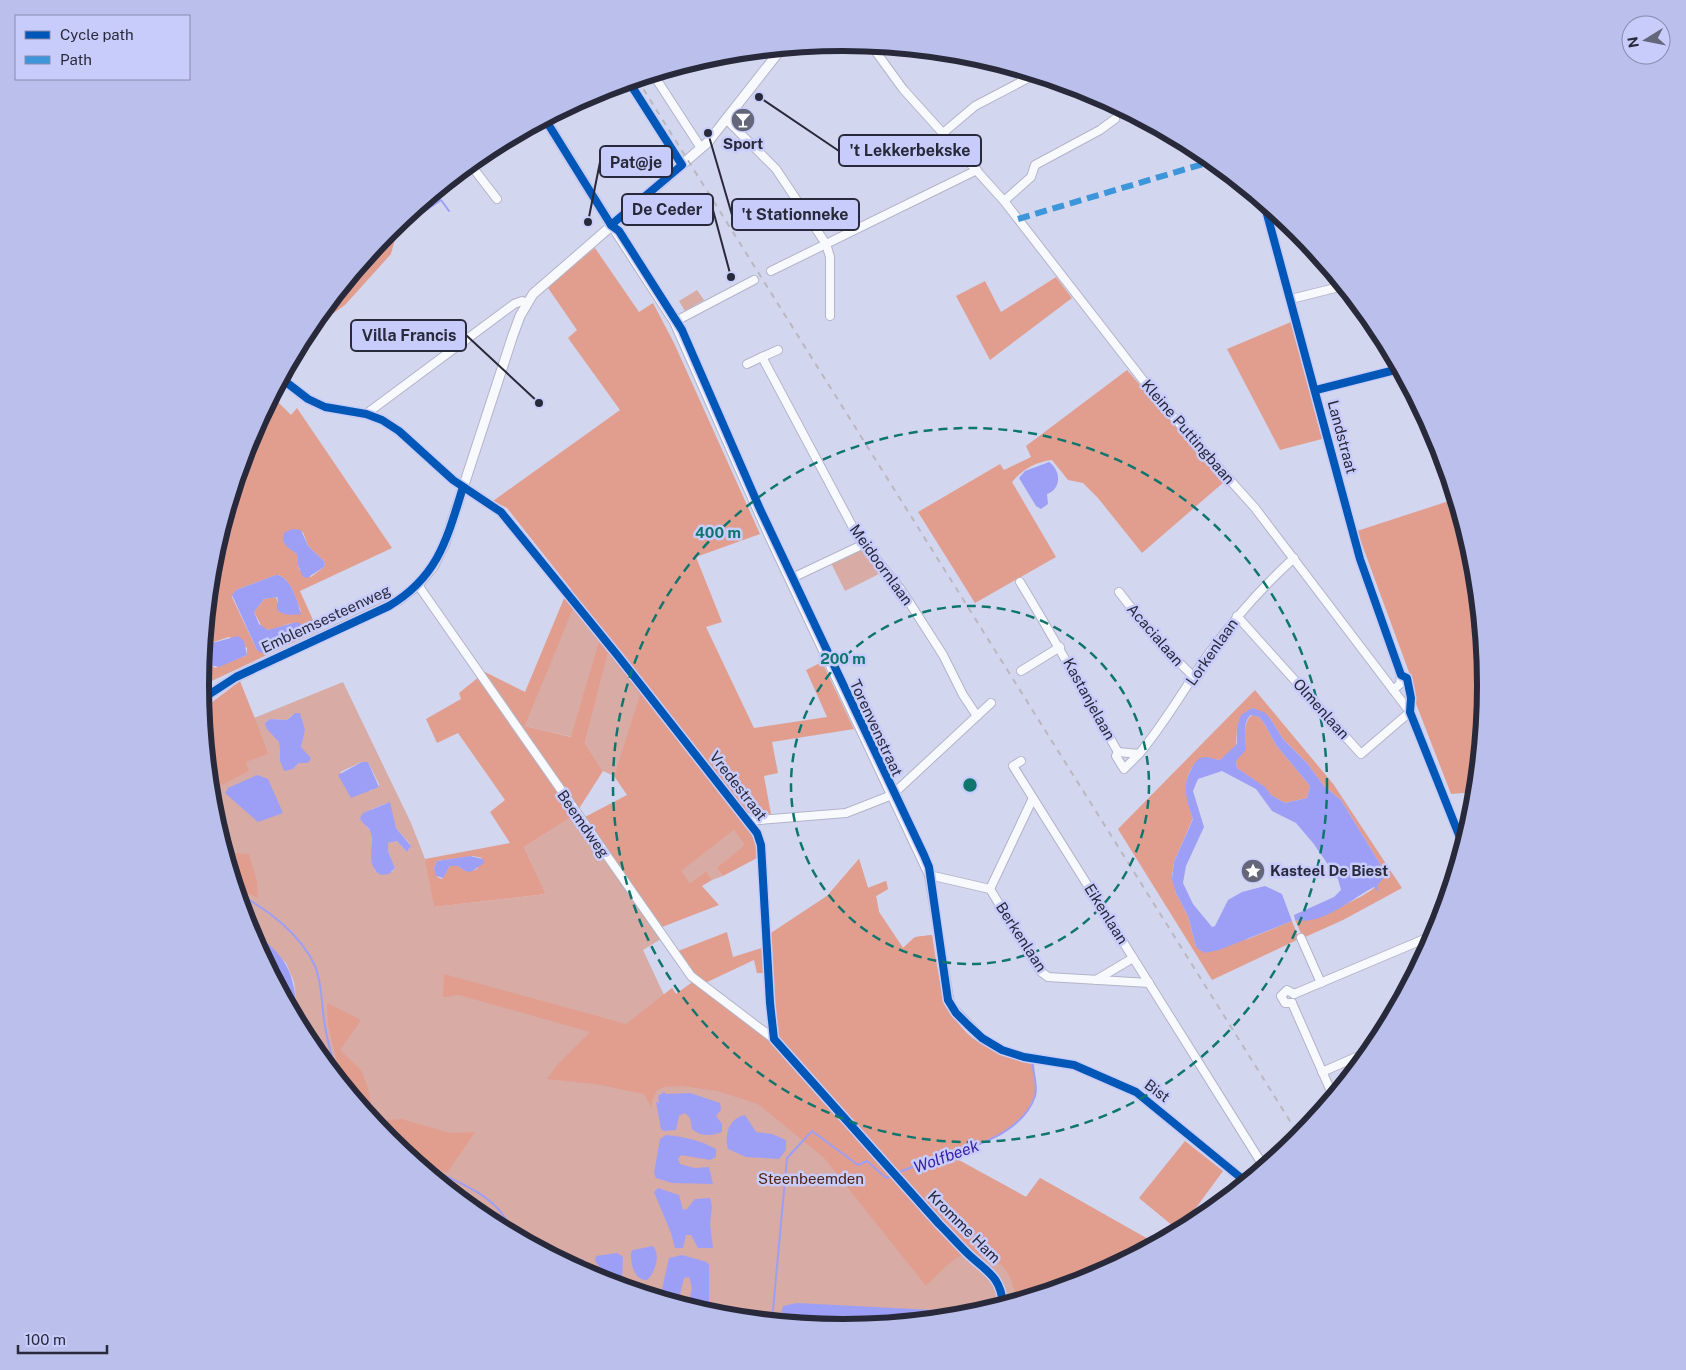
<svg xmlns="http://www.w3.org/2000/svg" width="1686" height="1370" font-family="'Public Sans',sans-serif">
	<style>
		.green { fill: #d8aba5; fill-rule: evenodd }
		.forest { fill: #e19e8f; fill-rule: evenodd }
		.water { fill: #9d9ff6; fill-rule: evenodd }
		.lines { fill: none; stroke-linecap: round; stroke-linejoin: round }
		.stream { stroke: #9d9ff6; stroke-width: 2 }
		.minor-casing { stroke: #b2b4c8; stroke-width: 10 }
		.tertiary-casing { stroke: #b2b4c8; stroke-width: 11 }
		.minor { stroke: #f8f9fd; stroke-width: 8 }
		.tertiary { stroke: #f8f9fd; stroke-width: 9 }
		.rail { stroke: #b8b8bf; stroke-width: 2; stroke-dasharray: 6 6; stroke-linecap: butt }
		.quiet { stroke: #3c96d9; stroke-width: 6; stroke-dasharray: 12 6; stroke-linecap: butt }
		.cycleway-casing { stroke: #c8ccfa; stroke-width: 11 }
		.cycleway { stroke: #0057b8; stroke-width: 8 }
		.ring { fill: none; stroke: #0f766e; stroke-width: 2.5; stroke-dasharray: 9 6 }
		.labels { text-anchor: middle; stroke-width: 5; stroke-linejoin: round; paint-order: stroke }
		.poi-label { font-size: 15px; font-weight: bold; fill: #282a3b; stroke: #c8ccfa }
		.street-label { font-size: 15px; fill: #282a3b; stroke: #c8ccfa }
		.park-label { font-size: 15px; fill: #53220f; stroke: #c8ccfa }
		.water-label { font-size: 16px; font-style: italic; fill: #3a20a6; stroke: #c8ccfa }
		.rim { fill: none; stroke: #282a3b; stroke-width: 6 }
		.centre { fill: #0f766e; stroke: #c8ccfa; stroke-width: 2.5 }
		.ring-label { font-size: 15px; text-anchor: middle; font-weight: bold; fill: #0f766e; stroke: #c8ccfa; stroke-width: 5; stroke-linejoin: round; paint-order: stroke }
		.leader { fill: none; stroke: #282a3b; stroke-width: 2 }
		.callout-dot { fill: #282a3b; stroke: #c8ccfa; stroke-width: 2 }
		.callout { fill: #c8ccfa; stroke: #282a3b; stroke-width: 2 }
		.callout-label { font-size: 16px; text-anchor: middle; font-weight: bold; fill: #282a3b }
	</style>
	<rect width="100%" height="100%" fill="#d3d6ef"/>
	<g class="green">
		<path d="M 697,290 L 704,300 L 685,311 L 679,301 Z"/>
		<path d="M 863,549 L 883,572 L 845,591 L 831,563 Z"/>
		<path d="M 573,605 L 599,640 L 572,737 L 525,726 Z"/>
		<path d="M 608,652 L 641,695 L 614,776 L 603,771 L 585,743 Z"/>
		<path d="M 343,682 L 411,823 L 427,864 L 434,907 L 546,894 L 524,847 L 575,815 L 583,818 L 662,927 L 661,939 L 643,950 L 664,995 L 672,988 L 676,994 L 697,979 L 770,1039 L 769,1022 L 767,1017 L 765,937 L 827,896 L 859,859 L 868,888 L 886,881 L 888,889 L 876,896 L 879,912 L 903,948 L 915,937 L 932,935 C 943,1011 952,1045 1034,1063 L 1035,1094 L 1026,1114 L 1000,1135 L 961,1150 L 955,1158 L 1026,1197 L 1040,1178 L 1155,1243 L 1089,1279 L 968,1315 L 843,1327 L 717,1315 L 597,1278 L 486,1219 L 388,1139 L 309,1042 L 299,1024 L 294,982 L 286,963 L 248,927 L 213,810 L 209,776 L 218,787 L 245,762 L 269,754 L 254,718 ZM 292,715 L 303,736 L 301,747 L 304,763 L 299,763 L 293,769 L 280,761 L 279,742 L 265,723 L 270,719 L 287,720 ZM 362,762 L 368,762 L 379,784 L 379,786 L 370,791 L 365,791 L 340,772 ZM 387,803 L 396,828 L 410,844 L 410,848 L 407,852 L 397,841 L 388,843 L 388,851 L 395,868 L 392,872 L 375,871 L 371,853 L 371,832 L 360,818 L 372,809 Z"/>
		<path d="M 734,830 L 746,845 L 716,868 L 723,876 L 712,880 L 706,871 L 690,883 L 680,871 Z"/>
	</g>
	<g class="forest">
		<path d="M 389,230 L 395,239 L 391,254 L 345,305 L 307,332 Z"/>
		<path d="M 595,248 L 639,312 L 653,303 L 674,343 L 760,534 L 696,557 L 722,622 L 706,627 L 754,728 L 827,717 L 806,670 L 822,662 L 854,729 L 772,742 L 778,773 L 764,776 L 771,814 L 747,813 L 742,807 L 736,812 L 756,840 L 759,857 L 723,876 L 716,868 L 745,845 L 734,830 L 681,871 L 690,883 L 706,871 L 712,880 L 702,886 L 719,905 L 662,927 L 583,818 L 627,795 L 614,776 L 640,695 L 608,653 L 585,743 L 603,771 L 575,815 L 524,847 L 546,894 L 434,907 L 425,859 L 510,843 L 490,812 L 505,800 L 458,733 L 437,743 L 426,719 L 461,699 L 459,693 L 485,672 L 525,692 L 565,596 L 571,589 L 507,508 L 493,501 L 620,410 L 568,338 L 577,330 L 546,285 ZM 574,606 L 599,640 L 571,737 L 525,726 ZM 473,856 L 482,858 L 477,869 C 467,873 465,871 458,866 L 450,866 L 442,879 L 437,877 L 434,868 L 437,861 Z"/>
		<path d="M 1056,277 L 1072,298 L 990,360 L 956,296 L 985,281 L 1001,312 Z"/>
		<path d="M 1291,322 L 1322,439 L 1280,450 L 1227,349 Z"/>
		<path d="M 1127,370 L 1224,482 L 1142,553 L 1098,498 L 1083,483 L 1068,480 L 1052,460 C 1035,462 1022,470 1012,482 L 1056,557 L 975,603 L 918,512 L 1000,464 L 1004,470 L 1031,457 L 1026,446 Z"/>
		<path d="M 272,396 L 291,415 L 297,408 L 392,548 L 300,591 L 318,631 L 201,686 L 213,559 L 250,439 ZM 303,532 L 308,546 L 325,562 L 324,567 L 311,577 L 299,569 L 297,554 L 283,541 ZM 276,575 C 290,575 296,600 301,611 L 278,604 L 276,597 L 264,599 L 254,612 L 263,629 L 272,630 L 291,623 L 257,650 L 232,597 L 236,590 ZM 229,637 L 247,648 L 247,655 L 215,668 L 207,661 L 205,645 Z"/>
		<path d="M 1455,499 L 1473,560 L 1485,685 L 1475,792 L 1451,794 L 1413,696 L 1413,683 L 1357,531 Z"/>
		<path d="M 240,681 L 269,754 L 246,762 L 249,771 L 218,787 L 214,781 L 210,784 L 203,709 Z"/>
		<path d="M 1255,690 L 1334,785 L 1402,888 L 1343,920 L 1303,938 L 1295,920 C 1310,923 1370,895 1377,885 C 1380,882 1383,876 1385,872 L 1341,800 L 1324,786 L 1307,763 L 1283,739 L 1270,718 L 1252,708 L 1237,728 L 1236,746 L 1220,760 L 1202,758 C 1180,773 1185,797 1193,818 L 1174,862 L 1172,876 L 1176,893 L 1188,916 L 1196,947 L 1248,939 L 1292,921 L 1299,939 L 1212,980 L 1118,829 Z"/>
		<path d="M 1252,715 L 1259,717 L 1264,723 L 1276,745 L 1310,786 L 1307,798 L 1285,803 L 1271,795 L 1264,787 L 1237,768 L 1236,761 L 1246,747 C 1245,737 1243,722 1252,715 Z"/>
		<path d="M 232,853 L 249,854 L 257,881 L 258,898 L 236,888 L 227,856 Z"/>
		<path d="M 859,859 L 868,888 L 886,881 L 888,889 L 876,896 L 879,912 L 903,948 L 915,937 L 932,935 C 943,1011 952,1045 1034,1063 L 1035,1094 L 1027,1112 L 1001,1135 L 961,1150 L 955,1158 L 1026,1197 L 1040,1178 L 1155,1243 L 1089,1279 L 1009,1303 L 1017,1300 C 1011,1276 1007,1261 981,1256 C 974,1255 967,1254 961,1256 C 952,1258 934,1279 926,1286 L 824,1158 L 758,1104 L 717,1091 L 682,1086 L 665,1087 L 657,1090 L 652,1101 L 652,1108 L 644,1094 L 595,1084 L 547,1079 L 557,1065 L 590,1032 L 459,995 L 443,997 L 444,974 L 626,1024 L 672,988 L 676,994 L 697,979 L 678,951 L 727,932 L 733,957 L 765,947 L 765,937 L 827,896 ZM 754,960 L 757,973 L 766,973 L 770,1039 L 703,984 Z"/>
		<path d="M 327,1003 L 361,1020 L 340,1050 L 361,1070 L 368,1088 L 374,1121 L 401,1119 L 450,1133 L 475,1132 L 447,1173 L 407,1155 L 388,1139 L 342,1083 L 328,1025 Z"/>
		<path d="M 1185,1141 L 1223,1171 L 1179,1231 L 1139,1198 Z"/>
	</g>
	<g class="water">
		<path d="M 1049,462 C 1061,470 1062,489 1047,494 L 1048,504 L 1041,509 L 1036,506 L 1019,478 L 1025,471 Z"/>
		<path d="M 292,529 L 301,530 L 308,546 L 325,562 L 324,567 L 307,578 L 303,577 L 298,565 L 297,554 L 287,547 L 283,541 L 284,533 Z"/>
		<path d="M 276,575 C 290,575 298,602 301,614 C 295,615 280,616 277,609 C 276,605 279,601 277,597 L 264,599 L 254,612 L 259,624 L 268,630 L 297,622 L 307,627 L 308,631 L 261,653 L 257,650 L 232,595 L 236,590 Z"/>
		<path d="M 238,636 L 244,641 L 247,655 L 219,667 L 210,665 L 205,653 L 205,645 Z"/>
		<path d="M 1252,708 L 1264,712 L 1270,718 L 1283,739 L 1307,763 L 1324,786 L 1341,800 L 1385,872 L 1385,876 L 1377,886 L 1379,892 L 1374,887 C 1351,899 1322,926 1295,920 L 1294,915 L 1334,897 L 1341,890 L 1338,879 L 1313,843 L 1296,823 L 1272,811 L 1256,789 L 1222,771 L 1198,779 L 1193,791 L 1204,827 L 1186,866 L 1183,883 L 1193,904 L 1212,927 L 1215,926 L 1228,900 L 1242,892 L 1265,886 L 1282,894 L 1292,921 L 1219,950 L 1204,953 L 1196,947 L 1188,916 L 1176,893 L 1172,879 L 1174,862 L 1193,819 C 1187,801 1181,787 1191,770 C 1193,765 1196,760 1201,758 C 1207,755 1214,760 1220,760 L 1237,744 L 1237,728 L 1241,715 ZM 1251,715 L 1259,717 L 1264,723 L 1276,745 L 1310,786 L 1307,798 L 1285,803 L 1271,795 L 1265,787 L 1237,768 L 1236,761 L 1246,750 C 1246,739 1242,722 1251,715 Z"/>
		<path d="M 295,713 L 300,713 L 305,730 L 301,747 L 311,758 L 308,763 L 299,763 L 293,769 L 284,771 L 280,761 L 279,742 L 266,728 L 265,723 L 270,719 L 287,720 Z"/>
		<path d="M 362,762 L 368,762 L 379,787 L 351,798 L 338,775 Z"/>
		<path d="M 257,775 L 268,779 L 283,813 L 258,822 L 225,793 L 228,788 Z"/>
		<path d="M 390,802 L 396,828 L 411,846 L 407,852 L 397,841 L 388,843 L 388,851 L 395,868 L 389,874 L 381,875 C 366,867 373,847 371,834 C 370,826 362,825 360,818 L 363,813 Z"/>
		<path d="M 470,856 L 483,859 L 484,863 C 472,870 472,877 458,866 L 450,866 L 443,878 L 436,876 L 434,868 L 437,861 Z"/>
		<path d="M 248,927 C 292,961 293,971 299,1024 Z"/>
		<path d="M 664,1092 L 666,1094 L 690,1093 L 720,1103 L 721,1110 L 716,1116 L 722,1124 L 722,1132 C 711,1136 701,1137 692,1129 L 690,1118 L 685,1113 L 679,1116 L 676,1130 L 664,1131 L 661,1129 L 656,1102 L 659,1103 L 658,1096 Z"/>
		<path d="M 745,1115 L 756,1132 L 772,1134 L 786,1140 L 786,1150 L 779,1159 L 746,1157 L 728,1149 C 724,1134 729,1118 745,1115 Z"/>
		<path d="M 666,1135 C 685,1137 700,1140 716,1149 L 716,1157 L 710,1160 L 681,1155 L 678,1159 L 680,1164 L 694,1168 L 709,1167 L 713,1184 L 672,1183 L 656,1178 L 654,1173 L 660,1139 Z"/>
		<path d="M 658,1188 L 679,1195 L 683,1210 L 687,1209 L 695,1199 L 710,1198 L 712,1206 L 710,1224 L 713,1248 L 698,1248 L 691,1235 L 686,1235 L 683,1248 L 675,1248 L 671,1233 L 654,1192 Z"/>
		<path d="M 653,1246 C 661,1255 655,1273 647,1280 C 635,1281 630,1264 631,1253 L 633,1250 Z"/>
		<path d="M 617,1253 L 623,1257 L 622,1281 L 616,1284 L 601,1280 L 603,1271 L 595,1261 L 596,1256 Z"/>
		<path d="M 682,1255 L 707,1262 L 709,1265 L 709,1312 L 688,1306 L 692,1288 L 689,1277 L 684,1278 L 678,1303 L 660,1298 L 669,1258 Z"/>
		<path d="M 561,1259 L 583,1259 L 589,1269 L 583,1271 Z"/>
		<path d="M 797,1303 L 953,1311 L 957,1316 L 843,1327 L 779,1321 L 783,1306 Z"/>
	</g>
	<g class="lines">
		<g class="stream">
			<path d="M 378,243 L 441,200 L 449,211"/>
			<path d="M 238,894 C 268,909 301,935 315,966 C 323,985 321,1006 325,1026 C 328,1044 333,1061 338,1078"/>
			<path d="M 417,1163 C 451,1180 500,1193 512,1233"/>
			<path d="M 897,1173 C 939,1154 1019,1145 1035,1096 C 1038,1087 1033,1071 1032,1062"/>
			<path d="M 772,1321 L 787,1158 L 812,1131 L 858,1165 L 867,1161 L 886,1178 L 893,1175"/>
		</g>
		<g class="minor-casing">
			<g id="minor">
				<path d="M 871,45 L 903,89 L 1004,201 L 1160,402 L 1255,508 L 1410,712 L 1463,845"/>
				<path d="M 653,74 L 701,148"/>
				<path d="M 726,119 L 776,169 L 826,244 L 830,257 L 830,316"/>
				<path d="M 943,133 L 975,106 L 1034,75"/>
				<path d="M 470,164 L 497,199"/>
				<path d="M 1004,201 L 1031,177 L 1035,165 L 1100,130 L 1115,119"/>
				<path d="M 1264,203 L 1360,559 L 1401,675 L 1400,684 L 1393,690"/>
				<path d="M 611,225 L 674,322 L 768,534 L 929,875 L 950,1005 L 982,1038 L 1002,1050 L 1024,1057 L 1074,1065 L 1136,1092 L 1246,1182"/>
				<path d="M 771,271 L 977,170"/>
				<path d="M 1291,299 L 1343,286"/>
				<path d="M 674,322 L 754,280"/>
				<path d="M 762,357 L 778,350"/>
				<path d="M 747,364 L 762,357 L 857,535 L 902,591 L 943,655 L 963,695 L 977,716"/>
				<path d="M 282,379 L 308,399 L 325,407 L 366,414 L 382,420 L 399,431 L 453,480 L 501,512 L 618,656 L 757,833 L 761,845 L 770,1003 L 774,1039 L 939,1224 C 948,1233 957,1243 966,1252 C 985,1271 1001,1275 1003,1305"/>
				<path d="M 1316,390 L 1399,369"/>
				<path d="M 366,414 L 514,304 L 522,301 L 527,303"/>
				<path d="M 790,579 L 864,544"/>
				<path d="M 1020,582 C 1054,638 1085,695 1118,752"/>
				<path d="M 418,585 L 691,976 L 774,1039"/>
				<path d="M 1119,592 L 1157,641 L 1194,677"/>
				<path d="M 1237,616 L 1361,754 L 1410,712"/>
				<path d="M 1021,671 L 1060,647"/>
				<path d="M 1118,752 L 1139,754 C 1165,723 1184,689 1207,656 C 1233,620 1261,588 1294,558"/>
				<path d="M 1118,752 L 1116,756 L 1124,769 L 1139,754"/>
				<path d="M 1021,761 L 1013,766 L 1264,1167"/>
				<path d="M 748,821 L 846,813 L 892,795 L 991,703"/>
				<path d="M 929,875 L 990,889 L 1040,971 L 1048,977 L 1149,983"/>
				<path d="M 990,889 L 1033,798"/>
				<path d="M 1301,938 L 1321,983"/>
				<path d="M 1096,980 L 1133,958"/>
				<path d="M 1294,994 L 1434,935"/>
				<path d="M 1292,1003 L 1333,1096"/>
				<path d="M 1292,1003 L 1285,1003 L 1281,996 L 1287,990 L 1294,994"/>
				<path d="M 1322,1072 L 1370,1051"/>
			</g>
		</g>
		<g class="tertiary-casing">
			<g id="tertiary">
				<path d="M 545,119 L 611,225"/>
				<path d="M 202,699 L 236,677 L 399,600 L 418,585 L 433,567 L 445,543 L 513,335 L 520,316 L 533,294 L 708,142 L 782,48"/>
			</g>
		</g>
		<use href="#minor" class="minor"/>
		<use href="#tertiary" class="tertiary"/>
		<path class="rail" d="M 637,79 L 1300,1137"/>
		<path class="quiet" d="M 1018,219 L 1213,161"/>
		<g class="cycleway-casing">
			<g id="cycleway">
				<path d="M 545,119 L 611,225 L 619,231 L 682,330 L 760,509 L 924,855 L 929,867 L 948,1000 L 956,1013 L 968,1025 L 982,1038 L 1002,1050 L 1024,1057 L 1074,1065 L 1136,1092 L 1246,1182"/>
				<path d="M 1264,203 L 1360,559 L 1401,675 L 1407,678 L 1411,698 L 1410,712 L 1463,845"/>
				<path d="M 611,225 L 682,165 L 629,82"/>
				<path d="M 282,379 L 308,399 L 325,407 L 366,414 L 382,420 L 399,431 L 453,480 L 501,512 L 618,656 L 757,833 L 761,845 L 770,1003 L 774,1039 L 939,1224 C 948,1233 957,1243 966,1252 C 985,1271 1001,1275 1003,1305"/>
				<path d="M 1316,390 L 1399,369"/>
				<path d="M 202,699 L 236,677 L 389,606 C 438,577 447,539 463,487"/>
			</g>
		</g>
		<use href="#cycleway" class="cycleway"/>
	</g>
	<g class="ring">
		<circle cx="970" cy="785" r="179"/>
		<circle cx="970" cy="785" r="357"/>
	</g>
	<defs>
		<g id="bar-disc" transform="scale(1.25)"><circle r="9.5" fill="#64667a" stroke="#c8ccfa"/><path d="M-6-5H6L.8 .8V4.5H3.5V6h-7V4.5H-.8V.8Z" fill="#fff"/></g>
		<g id="sight-disc" transform="scale(1.25)"><circle r="9.5" fill="#64667a" stroke="#c8ccfa"/><path d="M0-6L1.8-2.2L6-1.7L2.9 1.2L3.7 5.4L0 3.3L-3.7 5.4L-2.9 1.2L-6-1.7L-1.8-2.2Z" fill="#fff"/></g>
	</defs>
	<g fill-rule="evenodd">
		<use href="#bar-disc" x="743" y="120"/>
		<use href="#sight-disc" x="1253" y="871"/>
	</g>
	<g class="labels">
		<g class="poi-label">
			<text x="743" y="149">Sport</text>
			<text x="1270" y="876" text-anchor="start">Kasteel De Biest</text>
		</g>
		<g class="street-label">
			<text transform="translate(1188 432) rotate(49)" y="5">Kleine Puttingbaan</text>
			<text transform="translate(1342 437) rotate(75)" y="5">Landstraat</text>
			<text transform="translate(881 565) rotate(54)" y="5">Meidoornlaan</text>
			<text transform="translate(326 619) rotate(-25)" y="5">Emblemsesteenweg</text>
			<text transform="translate(1155 635) rotate(49)" y="5">Acacialaan</text>
			<text transform="translate(1212 652) rotate(-55)" y="5">Lorkenlaan</text>
			<text transform="translate(1089 699) rotate(61)" y="5">Kastanjelaan</text>
			<text transform="translate(1321 709) rotate(48)" y="5">Olmenlaan</text>
			<text transform="translate(876 728) rotate(65)" y="5">Torenvenstraat</text>
			<text transform="translate(738 786) rotate(52)" y="5">Vredestraat</text>
			<text transform="translate(583 824) rotate(55)" y="5">Beemdweg</text>
			<text transform="translate(1106 914) rotate(58)" y="5">Eikenlaan</text>
			<text transform="translate(1021 937) rotate(57)" y="5">Berkenlaan</text>
			<text transform="translate(1157 1091) rotate(36)" y="5">Bist</text>
			<text transform="translate(964 1227) rotate(45)" y="5">Kromme Ham</text>
		</g>
		<g class="park-label">
			<text x="811" y="1184">Steenbeemden</text>
		</g>
		<g class="water-label">
			<text transform="translate(946 1156) rotate(-20)" y="6">Wolfbeek</text>
		</g>
	</g>
	<path d="M0 0H1686V1370H0ZM209 685a634 634 0 1 1 1268 0a634 634 0 1 1-1268 0Z" fill="#bbbfeb" fill-rule="evenodd"/>
	<path class="rim" d="M209 685a634 634 0 1 1 1268 0a634 634 0 1 1-1268 0Z"/>
	<circle cx="970" cy="785" r="8" class="centre"/>
	<g class="ring-label">
		<text x="718" y="538">400 m</text>
		<text x="843" y="664">200 m</text>
	</g>
	<path class="leader" d="M759 97L839 151M588 222L600 162M731 277L713 210M708 133L732 215M539 403L466 335"/>
	<g class="callout-dot">
		<circle cx="759" cy="97" r="5"/>
		<circle cx="588" cy="222" r="5"/>
		<circle cx="731" cy="277" r="5"/>
		<circle cx="708" cy="133" r="5"/>
		<circle cx="539" cy="403" r="5"/>
	</g>
	<g class="callout">
		<rect x="839" y="135" width="142" height="31" rx="5"/>
		<rect x="600" y="146" width="72" height="31" rx="5"/>
		<rect x="622" y="194" width="91" height="31" rx="5"/>
		<rect x="732" y="199" width="127" height="31" rx="5"/>
		<rect x="351" y="320" width="115" height="31" rx="5"/>
	</g>
	<g class="callout-label">
		<text x="910" y="156">'t Lekkerbekske</text>
		<text x="636" y="168">Pat@je</text>
		<text x="667" y="215">De Ceder</text>
		<text x="795" y="220">'t Stationneke</text>
		<text x="409" y="341">Villa Francis</text>
	</g>
	<rect x="15" y="15" width="175" height="65" fill="#c8ccfa" stroke="#888bae"/>
	<rect x="25" y="31" width="25" height="8" fill="#0057b8" stroke="#888bae"/>
	<text x="60" y="40" font-size="15" fill="#282a3b">Cycle path</text>
	<rect x="25" y="56" width="25" height="8" fill="#3c96d9" stroke="#888bae"/>
	<text x="60" y="65" font-size="15" fill="#282a3b">Path</text>
	<g transform="translate(1646 40) rotate(260)"><circle r="24" fill="#c8ccfa" stroke="#888bae"/>
	<path d="M0-4L9 19L0 12L-9 19Z" fill="#64667a"/>
	<text y="-8" font-size="14" font-weight="bold" text-anchor="middle" fill="#282a3b">N</text>
	</g>
	<path d="M18 1345v8h89v-8" fill="none" stroke="#282a3b" stroke-width="2.5"/>
	<text x="25" y="1345" font-size="15" fill="#282a3b" stroke="#c8ccfa" stroke-width="4" paint-order="stroke">100 m</text>
</svg>
